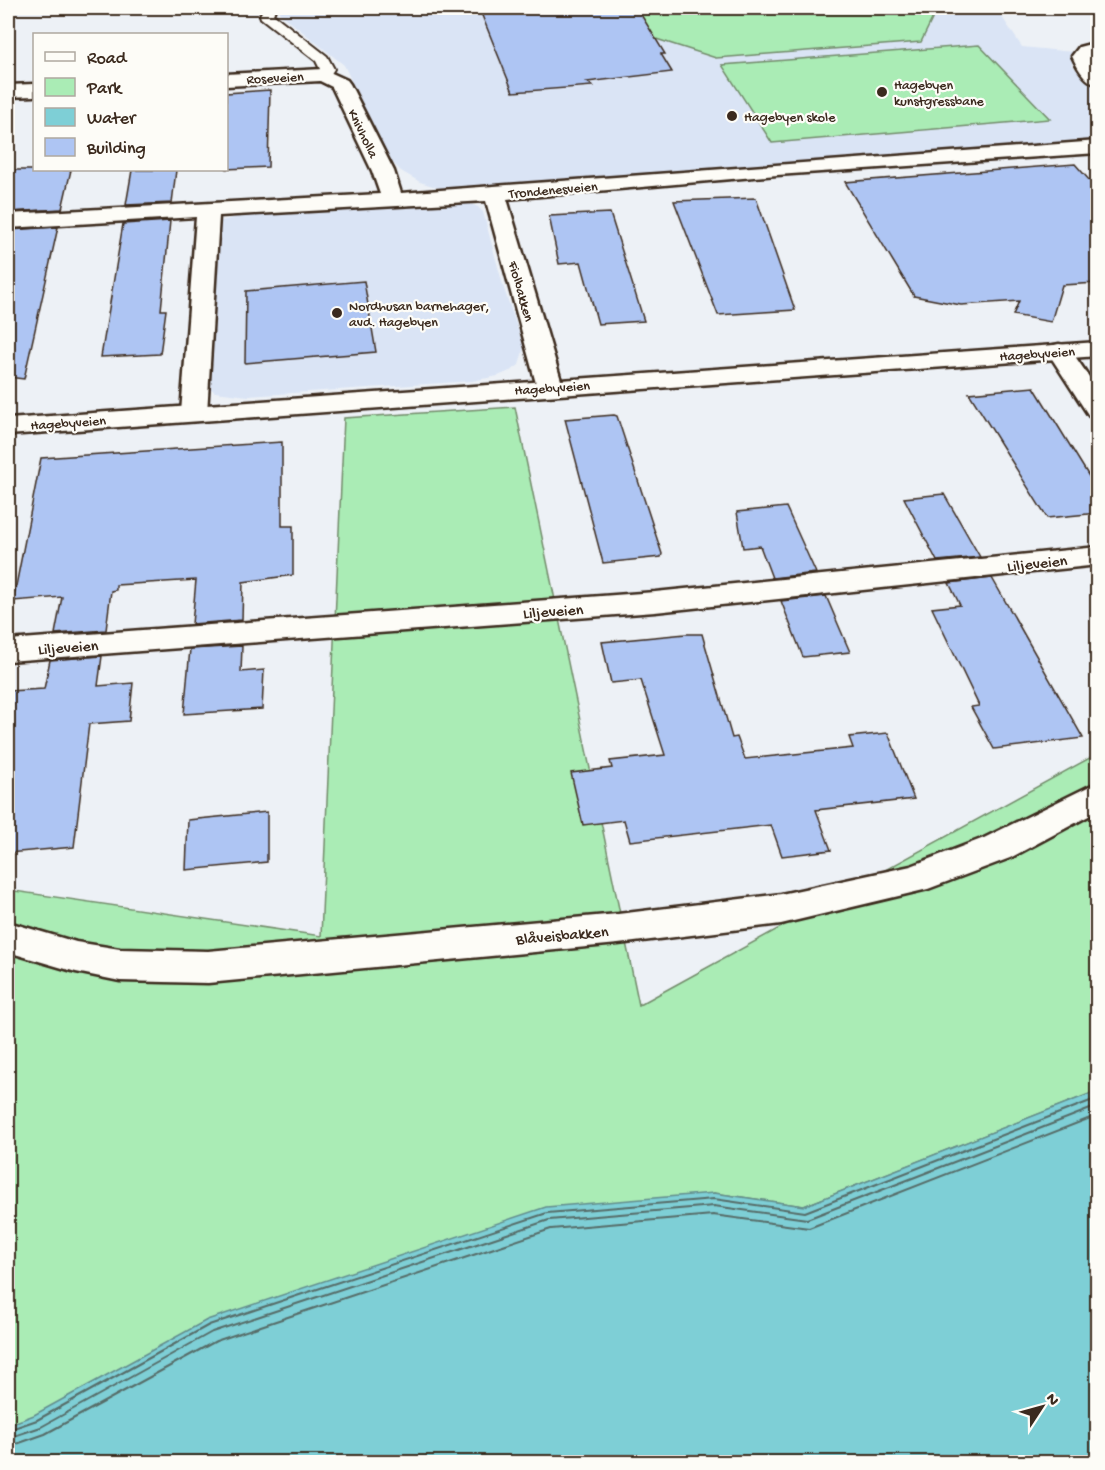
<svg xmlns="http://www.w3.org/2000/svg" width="1105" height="1470" font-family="'Gochi Hand',sans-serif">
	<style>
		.built { fill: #dae4f5 }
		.green { fill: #aaecb5; stroke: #728b6a; stroke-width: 1.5 }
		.water { fill: #7ecfd6; stroke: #638d8c; stroke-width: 1.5 }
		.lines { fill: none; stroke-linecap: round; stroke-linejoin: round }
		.shore { stroke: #566c68; stroke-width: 2 }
		.building { fill: #aec5f3; stroke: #3b2a1e; stroke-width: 1.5 }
		.lane-casing { stroke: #3b2a1e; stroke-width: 4 }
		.street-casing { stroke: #3b2a1e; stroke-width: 5 }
		.secondary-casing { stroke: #3b2a1e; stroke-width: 5 }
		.lane { fill: #fdfcf7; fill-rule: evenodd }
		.street { fill: #fdfcf7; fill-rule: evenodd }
		.secondary { fill: #fdfcf7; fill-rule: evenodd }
		.poi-dot { fill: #3b2a1e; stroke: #fdfcf7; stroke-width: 2 }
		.labels { text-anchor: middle; stroke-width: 4.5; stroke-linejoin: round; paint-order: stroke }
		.far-street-label { font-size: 14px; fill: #3b2a1e; stroke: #fdfcf7 }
		.far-poi-label { font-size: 14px; fill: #3b2a1e; stroke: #fdfcf7; text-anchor: start }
		.street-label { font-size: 16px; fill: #3b2a1e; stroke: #fdfcf7 }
	</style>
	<rect width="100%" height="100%" fill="#edf1f6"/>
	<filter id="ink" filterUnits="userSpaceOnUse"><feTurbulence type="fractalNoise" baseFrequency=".0167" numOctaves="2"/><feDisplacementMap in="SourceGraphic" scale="12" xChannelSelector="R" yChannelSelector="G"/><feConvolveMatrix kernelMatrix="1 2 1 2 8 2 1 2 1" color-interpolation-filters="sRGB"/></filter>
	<g filter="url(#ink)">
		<g class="built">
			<path d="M 282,8 L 996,8 L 1022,47 L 1073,52 L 1072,65 L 1097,91 L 1097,140 L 446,190 L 420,182 L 401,171 L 387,157 L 344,65 L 279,13 Z"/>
			<path d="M 467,203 L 478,207 L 483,212 L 504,289 L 524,347 L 519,365 L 512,370 L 498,376 L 472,381 L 248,396 L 215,392 L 205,384 L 216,225 L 221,221 L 246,215 Z"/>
		</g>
		<g class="green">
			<path d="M 637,8 L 935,8 L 937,9 L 921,42 L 716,58 L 625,29 L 612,13 Z"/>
			<path d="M 979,45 L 1050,119 L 772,143 L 722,65 Z"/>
			<path d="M 515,407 L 639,1005 L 1097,754 L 1097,1091 L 804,1206 L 714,1193 L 8,1425 L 8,890 L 321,936 L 344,418 Z"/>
		</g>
		<path class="water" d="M 1097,1091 L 1097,1462 L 8,1462 L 8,1425 L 34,1415 L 207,1320 L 546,1207 L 714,1193 L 804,1206 Z"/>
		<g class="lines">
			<g class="shore">
				<path d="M 8,1430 L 37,1420 L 209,1325 L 547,1213 L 714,1199 L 805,1212 L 1098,1098"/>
				<path d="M 8,1438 L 41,1427 L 212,1332 L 549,1220 L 714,1206 L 807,1219 L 1098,1106"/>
				<path d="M 8,1447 L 45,1434 L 216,1341 L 551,1229 L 713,1215 L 809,1228 L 1098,1115"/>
			</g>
		</g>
		<g class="building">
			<path d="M 479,8 L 637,8 L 665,54 L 661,54 L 672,72 L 587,82 L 593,86 L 513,92 Z"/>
			<path d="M 270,90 L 268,167 L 226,169 L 226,93 Z"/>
			<path d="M 1075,164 L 1098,190 L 1098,283 L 1062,285 L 1051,322 L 1013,315 L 1019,301 L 961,305 L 914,296 L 845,182 Z"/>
			<path d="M 8,170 L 71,170 L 62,209 L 8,212 Z"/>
			<path d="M 132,170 L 176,170 L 172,203 L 126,205 Z"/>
			<path d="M 756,198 L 795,310 L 718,315 L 674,201 Z"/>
			<path d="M 610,213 L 644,321 L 598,324 L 581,262 L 559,264 L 549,216 Z"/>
			<path d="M 170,221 L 161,310 L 166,310 L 160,354 L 101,357 L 123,224 Z"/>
			<path d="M 58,227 L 24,379 L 8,377 L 8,230 Z"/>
			<path d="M 364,281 L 376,352 L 245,363 L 246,291 Z"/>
			<path d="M 1034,387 L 1098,491 L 1098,513 L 1047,518 L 969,393 Z"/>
			<path d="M 614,415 L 617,416 L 662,554 L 661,557 L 603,563 L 565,419 Z"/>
			<path d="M 282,442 L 282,526 L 293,526 L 293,575 L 243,582 L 242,620 L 192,624 L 196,580 L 116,585 L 116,590 L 111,591 L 106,630 L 55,634 L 62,597 L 13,601 L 41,458 Z"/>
			<path d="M 944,494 L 980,557 L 937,561 L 904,498 Z"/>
			<path d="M 786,507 L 816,573 L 772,578 L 760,546 L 743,548 L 737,512 Z"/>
			<path d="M 992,578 L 1083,738 L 994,749 L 971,707 L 979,706 L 932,608 L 960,605 L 949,583 Z"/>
			<path d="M 826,596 L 850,652 L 803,657 L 781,601 Z"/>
			<path d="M 686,634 L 702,634 L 732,738 L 737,737 L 745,759 L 853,748 L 849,737 L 888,733 L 914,799 L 816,810 L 831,850 L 782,856 L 771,825 L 630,841 L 624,820 L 583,825 L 571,773 L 612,768 L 610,761 L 665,755 L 641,680 L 611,683 L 602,642 Z"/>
			<path d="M 242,646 L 241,672 L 264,670 L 262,709 L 184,714 L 190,649 Z"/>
			<path d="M 102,656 L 98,686 L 133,683 L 129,721 L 89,724 L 74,847 L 8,853 L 8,691 L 44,689 L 50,660 Z"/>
			<path d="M 267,812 L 267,862 L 186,870 L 188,820 Z"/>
		</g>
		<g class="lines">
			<g class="lane-casing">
				<path id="lane" d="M 264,8 L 276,8 L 273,14 L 327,56 L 334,69 L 328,78 L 318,78 L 316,75 L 320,69 L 316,61 L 261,18 L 260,15 Z"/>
			</g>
			<g class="street-casing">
				<g id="street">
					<path d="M 1098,42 L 1098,53 L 1091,57 L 1098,67 L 1098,85 C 1085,82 1077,67 1072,56 L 1079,47 Z"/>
					<path d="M 323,69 L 347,80 L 350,84 L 394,171 L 401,193 L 1098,141 L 1098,153 L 777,175 L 507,199 L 563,387 L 559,392 L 550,395 L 541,392 L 537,387 L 486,201 L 219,216 L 207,413 L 203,419 L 194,421 L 185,419 L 181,413 L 196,217 L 8,228 L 8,214 L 380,194 L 372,171 L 332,87 L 320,81 L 226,86 L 226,74 Z"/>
					<path d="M 34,84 L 34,96 L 8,97 L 8,85 Z"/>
					<path d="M 1059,344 L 1068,346 L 1098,390 L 1098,418 L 1089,416 L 1047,351 L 1050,346 Z"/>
					<path d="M 1098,547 L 1098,565 L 655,612 L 8,661 L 8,640 L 655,592 Z"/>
					<path d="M 1098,782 L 1098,811 L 1010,858 L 928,889 L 781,924 L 618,944 L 208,983 L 120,981 L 76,972 L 8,952 L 8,922 L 76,942 L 120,949 L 208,951 L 618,914 L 781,894 L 911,866 L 984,838 Z"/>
				</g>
			</g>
			<g class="secondary-casing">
				<path id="secondary" d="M 1098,342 L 1098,356 L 8,435 L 8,419 Z"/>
			</g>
			<use href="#lane" class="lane"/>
			<use href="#street" class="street"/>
			<use href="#secondary" class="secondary"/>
		</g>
	</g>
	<g class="poi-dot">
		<circle cx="882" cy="92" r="6"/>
		<circle cx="732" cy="116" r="6"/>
		<circle cx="337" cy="313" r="6"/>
	</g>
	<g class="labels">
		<g class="far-street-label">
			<text transform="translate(275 77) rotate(-3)" y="5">Roseveien</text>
			<text transform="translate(364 133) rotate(64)" y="5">Knivholla</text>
			<text transform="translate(553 189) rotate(-5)" y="5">Trondenesveien</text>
			<text transform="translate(522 291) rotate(74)" y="5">Fiolbakken</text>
			<text transform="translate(1037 353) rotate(-4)" y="5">Hagebyveien</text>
			<text transform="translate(552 387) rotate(-4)" y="5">Hagebyveien</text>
			<text transform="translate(68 422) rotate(-4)" y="5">Hagebyveien</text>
		</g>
		<g class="far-poi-label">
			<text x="894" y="89">Hagebyen<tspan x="894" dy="16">kunstgressbane</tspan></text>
			<text x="744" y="121">Hagebyen skole</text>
			<text x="349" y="310">Nordhusan barnehager,<tspan x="349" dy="16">avd. Hagebyen</tspan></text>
		</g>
		<g class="street-label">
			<text transform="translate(1037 562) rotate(-6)" y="6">Liljeveien</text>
			<text transform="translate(553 610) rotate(-4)" y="6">Liljeveien</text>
			<text transform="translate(68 646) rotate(-4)" y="6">Liljeveien</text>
			<text transform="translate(562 934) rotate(-5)" y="6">Blåveisbakken</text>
		</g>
	</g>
	<rect width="1105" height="1470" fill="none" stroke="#fdfcf7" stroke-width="30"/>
	<rect x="15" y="15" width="1075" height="1440" fill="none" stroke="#3b2a1e" stroke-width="2" filter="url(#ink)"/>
	<rect x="33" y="33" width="195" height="138" fill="#fdfcf7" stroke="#afa8a0" stroke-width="1.5"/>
	<rect x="45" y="52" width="30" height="9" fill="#fdfcf7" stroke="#afa8a0" stroke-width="1.5"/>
	<text x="87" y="63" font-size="18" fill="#3b2a1e">Road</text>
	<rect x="45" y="78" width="30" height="18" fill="#aaecb5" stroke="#afa8a0" stroke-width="1.5"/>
	<text x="87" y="93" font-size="18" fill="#3b2a1e">Park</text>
	<rect x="45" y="108" width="30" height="18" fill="#7ecfd6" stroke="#afa8a0" stroke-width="1.5"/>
	<text x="87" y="123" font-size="18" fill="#3b2a1e">Water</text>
	<rect x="45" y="138" width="30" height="18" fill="#aec5f3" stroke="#afa8a0" stroke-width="1.5"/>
	<text x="87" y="153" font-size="18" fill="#3b2a1e">Building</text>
	<g transform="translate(1042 1407) rotate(54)" stroke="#fdfcf7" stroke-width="4.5" paint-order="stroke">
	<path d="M0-4.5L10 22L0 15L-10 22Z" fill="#3b2a1e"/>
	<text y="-9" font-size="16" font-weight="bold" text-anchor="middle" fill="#3b2a1e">N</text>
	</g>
</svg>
